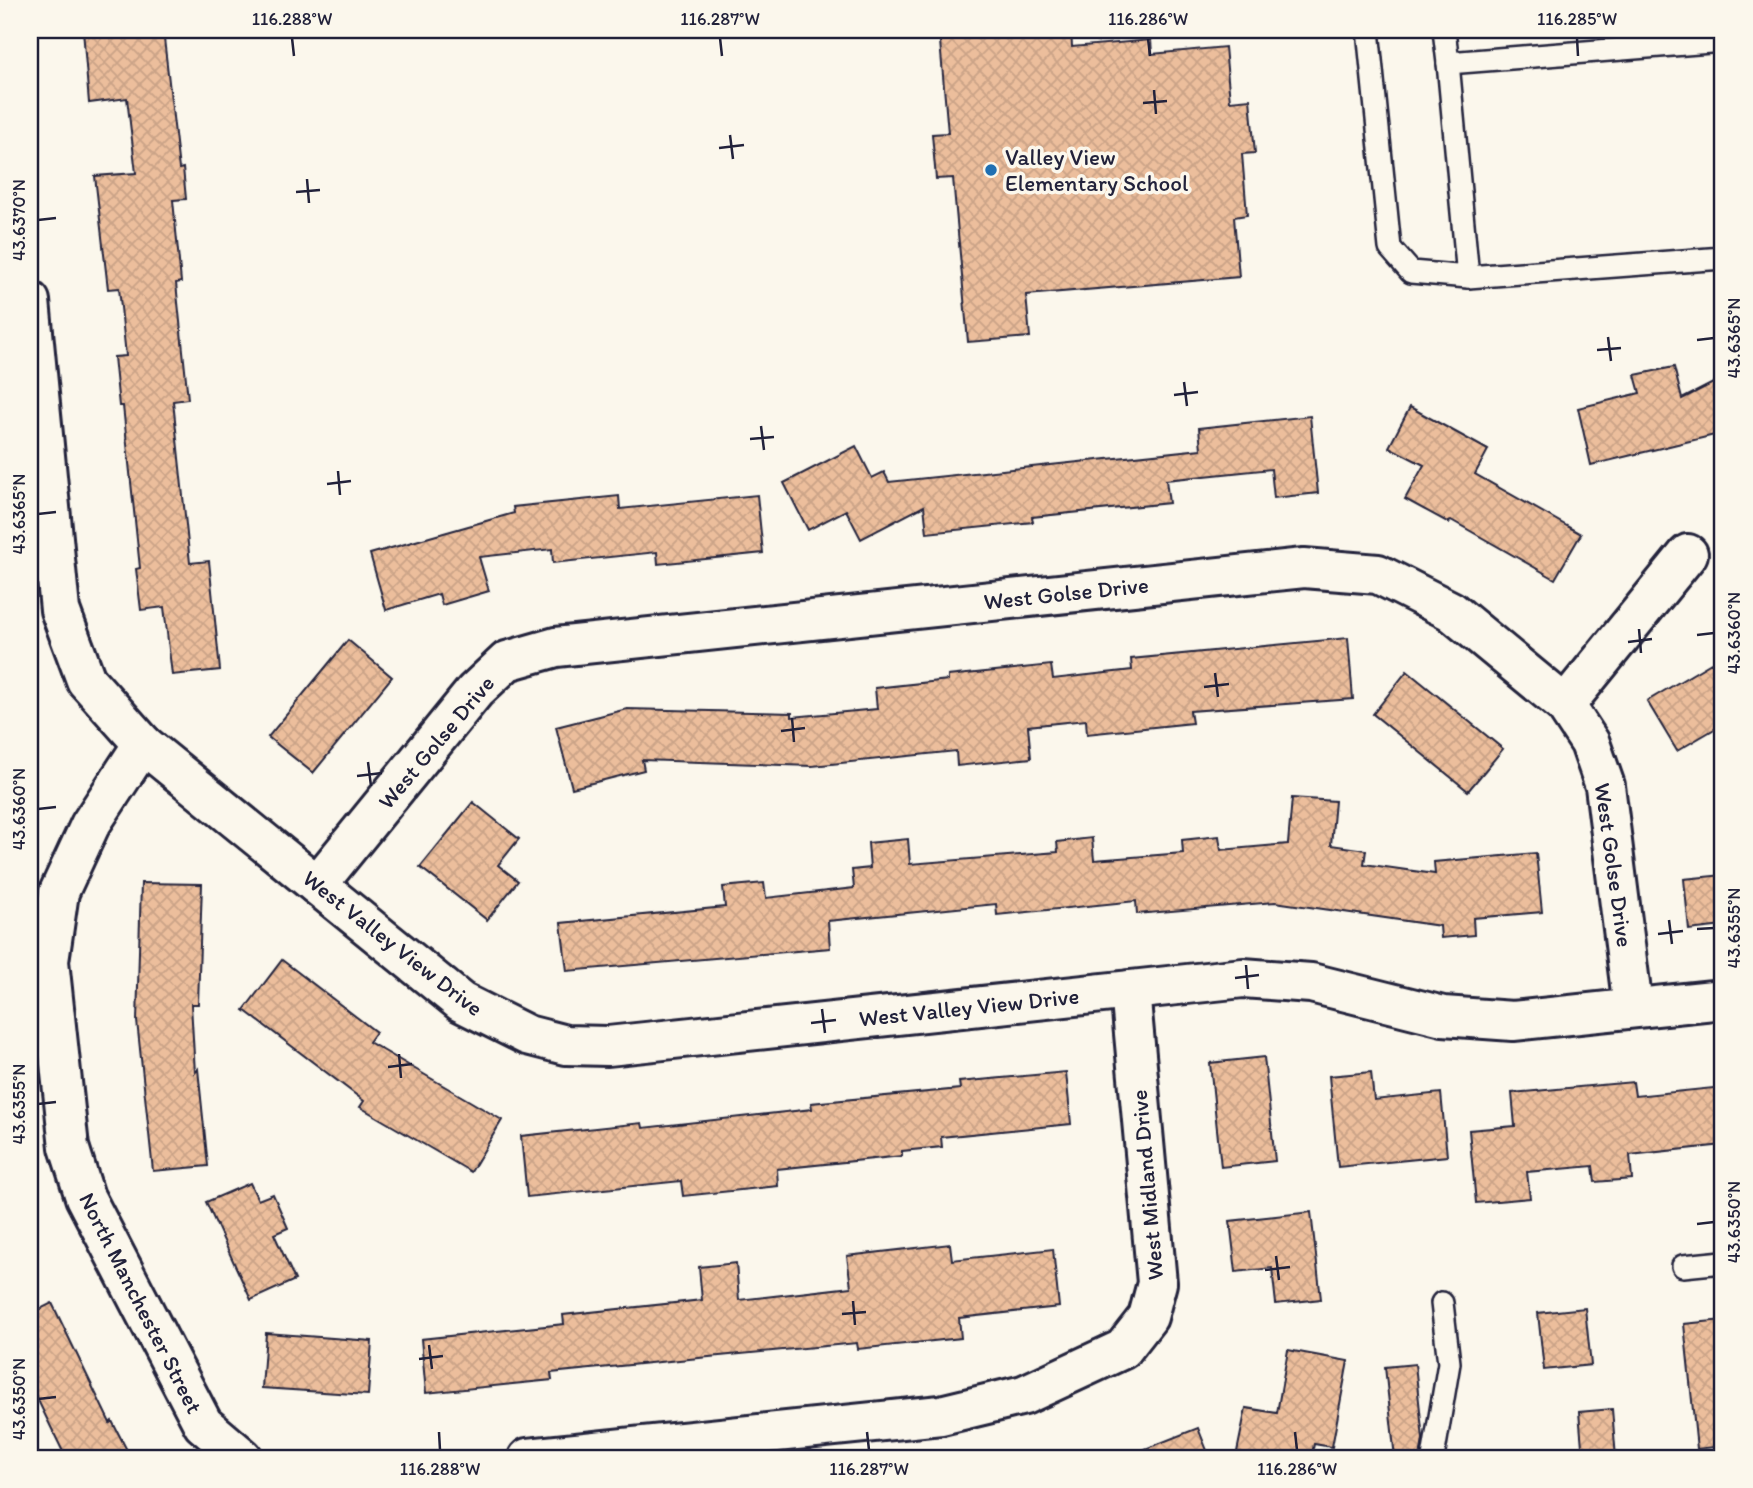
<svg xmlns="http://www.w3.org/2000/svg" width="1753" height="1488" font-family="Itim,sans-serif">
	<style>
		.building { fill: url(#building-cross-hatch); stroke: #22223b; stroke-width: 2 }
		.lines { fill: none; stroke-linecap: round; stroke-linejoin: round }
		.lane-casing { stroke: #22223b; stroke-width: 26 }
		.street-casing { stroke: #22223b; stroke-width: 44 }
		.lane { stroke: #fbf7ec; stroke-width: 21 }
		.street { stroke: #fbf7ec; stroke-width: 38 }
		.ticks { fill: none; stroke: #22223b; stroke-width: 2.5 }
		.poi-dot { fill: #1f6fb2; stroke: #fbf7ec; stroke-width: 2.5 }
		.labels { text-anchor: middle; stroke-width: 7; stroke-linejoin: round; paint-order: stroke }
		.poi-label { font-size: 23px; fill: #22223b; stroke: #fbf7ec; text-anchor: start }
		.street-label { font-size: 23px; fill: #22223b; stroke: #fbf7ec }
		.neatline { fill: none; stroke: #22223b; stroke-width: 2.5 }
		.ticks-label { font-size: 18px; text-anchor: middle; fill: #22223b }
	</style>
	<defs>
		<pattern id="building-cross-hatch" width="8" height="8" patternUnits="userSpaceOnUse" patternTransform="scale(1.75)"><rect width="8" height="8" fill="#ecbe9c"/><path d="M0 0l8 8M0 8l8-8" fill="none" stroke="#caa387"/></pattern>
	</defs>
	<rect width="100%" height="100%" fill="#fbf7ec"/>
	<filter id="ink" filterUnits="userSpaceOnUse"><feTurbulence type="fractalNoise" baseFrequency=".0143" numOctaves="2"/><feDisplacementMap in="SourceGraphic" scale="14" xChannelSelector="R" yChannelSelector="G"/><feConvolveMatrix kernelMatrix="1 2 1 2 8 2 1 2 1" color-interpolation-filters="sRGB"/></filter>
	<g filter="url(#ink)">
		<g class="building">
			<path d="M 83,30 L 163,30 L 179,169 L 183,168 L 186,199 L 173,200 L 181,282 L 176,283 L 188,399 L 173,401 L 190,563 L 209,561 L 220,670 L 172,675 L 164,607 L 141,610 L 136,569 L 140,568 L 123,406 L 119,406 L 114,357 L 126,356 L 119,288 L 108,289 L 95,176 L 136,173 L 127,98 L 89,103 Z"/>
			<path d="M 939,30 L 1071,30 L 1072,47 L 1151,40 L 1152,54 L 1225,47 L 1230,101 L 1250,99 L 1255,153 L 1242,154 L 1247,215 L 1234,217 L 1239,277 L 1026,295 L 1030,337 L 968,342 L 953,178 L 936,179 L 932,134 L 948,133 Z"/>
			<path d="M 1674,367 L 1682,399 L 1723,378 L 1723,433 L 1591,465 L 1578,408 L 1640,393 L 1635,375 Z"/>
			<path d="M 1410,407 L 1488,450 L 1475,474 L 1581,534 L 1555,579 L 1451,520 L 1449,523 L 1405,499 L 1424,465 L 1389,447 Z"/>
			<path d="M 1310,416 L 1318,493 L 1274,498 L 1271,469 L 1166,480 L 1169,503 L 1032,517 L 1033,522 L 927,533 L 924,506 L 861,539 L 846,510 L 808,530 L 784,483 L 856,446 L 872,478 L 884,472 L 889,482 L 1201,449 L 1199,428 Z"/>
			<path d="M 757,495 L 763,553 L 658,564 L 657,552 L 553,563 L 552,549 L 479,557 L 489,591 L 442,605 L 439,594 L 386,610 L 370,554 L 514,513 L 513,507 L 619,496 L 620,509 Z"/>
			<path d="M 1348,638 L 1353,699 L 1190,711 L 1192,723 L 1087,734 L 1086,720 L 1028,726 L 1031,758 L 957,766 L 956,751 L 812,766 L 642,760 L 644,770 L 572,788 L 556,727 L 627,709 L 792,713 L 792,717 L 877,709 L 875,688 L 948,680 L 948,676 L 1051,665 L 1053,679 L 1132,670 L 1131,659 Z"/>
			<path d="M 348,640 L 392,677 L 313,773 L 268,737 Z"/>
			<path d="M 1723,656 L 1723,724 L 1677,751 L 1647,701 Z"/>
			<path d="M 1407,671 L 1503,749 L 1468,791 L 1373,714 Z"/>
			<path d="M 1292,798 L 1335,801 L 1331,845 L 1366,850 L 1364,864 L 1435,874 L 1434,862 L 1536,853 L 1542,912 L 1473,918 L 1474,935 L 1441,938 L 1440,926 L 1275,902 L 1137,914 L 1136,901 L 997,915 L 996,904 L 828,921 L 830,948 L 567,971 L 561,923 L 725,907 L 723,887 L 764,883 L 766,898 L 854,888 L 852,870 L 870,868 L 868,843 L 908,839 L 910,864 L 1058,852 L 1057,842 L 1092,838 L 1094,860 L 1183,853 L 1182,840 L 1219,836 L 1221,850 L 1288,844 Z"/>
			<path d="M 473,802 L 519,839 L 498,865 L 518,881 L 487,920 L 420,867 Z"/>
			<path d="M 1723,875 L 1723,926 L 1689,930 L 1684,879 Z"/>
			<path d="M 141,883 L 202,884 L 198,1004 L 191,1004 L 195,1073 L 198,1069 L 208,1166 L 153,1171 L 137,1021 Z"/>
			<path d="M 282,960 L 376,1032 L 369,1042 L 502,1120 L 471,1172 L 360,1107 L 364,1101 L 244,1010 Z"/>
			<path d="M 1264,1057 L 1275,1161 L 1221,1167 L 1210,1063 Z"/>
			<path d="M 1066,1072 L 1071,1124 L 941,1137 L 942,1147 L 902,1151 L 902,1156 L 777,1169 L 778,1186 L 683,1196 L 681,1181 L 527,1197 L 521,1136 L 642,1123 L 643,1128 L 812,1109 L 811,1103 L 960,1089 L 959,1082 Z"/>
			<path d="M 1371,1072 L 1374,1100 L 1441,1093 L 1447,1156 L 1338,1167 L 1329,1076 Z"/>
			<path d="M 1633,1082 L 1635,1096 L 1723,1087 L 1723,1145 L 1630,1155 L 1632,1179 L 1595,1182 L 1593,1166 L 1527,1172 L 1530,1198 L 1476,1203 L 1469,1130 L 1515,1126 L 1512,1093 Z"/>
			<path d="M 250,1183 L 258,1200 L 273,1194 L 288,1228 L 274,1234 L 295,1280 L 251,1300 L 206,1202 Z"/>
			<path d="M 1311,1212 L 1321,1299 L 1276,1304 L 1272,1268 L 1236,1272 L 1230,1221 Z"/>
			<path d="M 950,1244 L 952,1260 L 1053,1249 L 1059,1307 L 959,1318 L 961,1338 L 858,1349 L 857,1343 L 709,1357 L 551,1373 L 552,1380 L 426,1393 L 421,1339 L 564,1324 L 563,1315 L 702,1300 L 699,1267 L 736,1263 L 739,1300 L 851,1287 L 847,1256 Z"/>
			<path d="M 52,1303 L 110,1423 L 112,1421 L 131,1458 L 66,1458 L 30,1384 L 30,1314 Z"/>
			<path d="M 1585,1308 L 1591,1365 L 1544,1370 L 1538,1313 Z"/>
			<path d="M 1723,1320 L 1723,1446 L 1697,1449 L 1684,1324 Z"/>
			<path d="M 266,1333 L 372,1341 L 368,1395 L 262,1388 Z"/>
			<path d="M 1288,1350 L 1348,1361 L 1332,1447 L 1314,1444 L 1311,1458 L 1274,1458 L 1237,1452 L 1246,1408 L 1277,1413 Z"/>
			<path d="M 1415,1364 L 1423,1439 L 1420,1458 L 1395,1458 L 1385,1367 Z"/>
			<path d="M 1612,1409 L 1616,1458 L 1583,1458 L 1579,1412 Z"/>
			<path d="M 1198,1428 L 1210,1458 L 1125,1458 L 1125,1457 Z"/>
		</g>
		<g class="lines">
			<g class="lane-casing">
				<g id="lane">
					<path d="M 1368,30 L 1390,248 L 1411,272 L 1468,277"/>
					<path d="M 1444,30 L 1448,63 L 1723,41"/>
					<path d="M 1448,63 L 1468,277 L 1723,258"/>
					<path d="M 1683,1266 L 1723,1262"/>
					<path d="M 1433,1458 L 1449,1363 L 1442,1303"/>
				</g>
			</g>
			<g class="street-casing">
				<g id="street">
					<path d="M 30,301 L 60,610 L 86,680 L 143,744 L 90,825 L 59,892 L 49,961 L 69,1147 L 85,1197 L 203,1424 L 243,1458"/>
					<path d="M 1565,705 L 1688,554"/>
					<path d="M 143,744 L 461,1002 L 527,1035 L 566,1045 L 608,1046 L 1243,978 L 1311,983 L 1443,1016 L 1513,1021 L 1723,999"/>
					<path d="M 317,885 L 475,691 L 507,661 L 556,647 L 1304,568 L 1378,574 L 1451,611 L 1565,705 L 1590,743 L 1605,786 L 1633,1008"/>
					<path d="M 528,1458 L 941,1415 L 1024,1395 L 1123,1349 L 1148,1317 L 1157,1283 L 1130,990"/>
				</g>
			</g>
			<use href="#lane" class="lane"/>
			<use href="#street" class="street"/>
		</g>
	</g>
	<path class="ticks" d="M 292,38 L 294,56M 720,38 L 722,56M 1148,38 L 1150,56M 1577,38 L 1578,56M 1154,90 L 1156,114M 1143,103 L 1167,101M 730,135 L 733,159M 719,148 L 744,145M 307,179 L 309,203M 296,192 L 320,190M 38,220 L 56,218M 1608,337 L 1611,361M 1697,340 L 1714,338M 1597,350 L 1621,348M 1184,382 L 1187,406M 1174,395 L 1198,392M 761,426 L 764,450M 750,439 L 774,437M 338,471 L 340,495M 327,484 L 351,481M 38,514 L 56,512M 1639,629 L 1641,653M 1697,635 L 1714,633M 1628,642 L 1652,639M 1215,673 L 1218,697M 1204,687 L 1229,684M 792,718 L 794,742M 781,731 L 805,728M 368,762 L 371,786M 357,776 L 382,773M 38,809 L 56,807M 1669,920 L 1672,944M 1697,929 L 1714,928M 1658,934 L 1683,931M 1246,965 L 1248,989M 1235,978 L 1259,975M 822,1009 L 825,1033M 811,1023 L 836,1020M 399,1054 L 401,1078M 388,1067 L 412,1064M 38,1104 L 56,1102M 1697,1224 L 1714,1222M 1276,1256 L 1279,1280M 1265,1270 L 1290,1267M 853,1301 L 855,1325M 842,1314 L 866,1312M 429,1345 L 432,1369M 419,1359 L 443,1356M 38,1399 L 56,1397M 439,1432 L 440,1450M 867,1432 L 869,1450M 1295,1432 L 1297,1450"/>
	<circle class="poi-dot" cx="991" cy="170" r="7"/>
	<g class="labels">
		<g class="poi-label">
			<text x="1005" y="165">Valley View<tspan x="1005" dy="26">Elementary School</tspan></text>
		</g>
		<g class="street-label">
			<text transform="translate(1066 593) rotate(-6)" y="8">West Golse Drive</text>
			<text transform="translate(436 742) rotate(-50)" y="8">West Golse Drive</text>
			<text transform="translate(1614 865) rotate(82)" y="8">West Golse Drive</text>
			<text transform="translate(393 943) rotate(38)" y="8">West Valley View Drive</text>
			<text transform="translate(969 1007) rotate(-6)" y="8">West Valley View Drive</text>
			<text transform="translate(1147 1185) rotate(-95)" y="8">West Midland Drive</text>
			<text transform="translate(141 1303) rotate(63)" y="8">North Manchester Street</text>
		</g>
	</g>
	<rect width="1753" height="1488" fill="none" stroke="#fbf7ec" stroke-width="77"/>
	<rect x="38" y="38" width="1676" height="1412" class="neatline"/>
	<g class="ticks-label">
		<text x="292" y="25">116.288°W</text>
		<text x="720" y="25">116.287°W</text>
		<text x="1148" y="25">116.286°W</text>
		<text x="1577" y="25">116.285°W</text>
		<text transform="translate(19 220) rotate(-90)" y="6">43.6370°N</text>
		<text transform="translate(1734 338) rotate(-90)" y="6">43.6365°N</text>
		<text transform="translate(19 514) rotate(-90)" y="6">43.6365°N</text>
		<text transform="translate(1734 633) rotate(-90)" y="6">43.6360°N</text>
		<text transform="translate(19 809) rotate(-90)" y="6">43.6360°N</text>
		<text transform="translate(1734 928) rotate(-90)" y="6">43.6355°N</text>
		<text transform="translate(19 1104) rotate(-90)" y="6">43.6355°N</text>
		<text transform="translate(1734 1222) rotate(-90)" y="6">43.6350°N</text>
		<text transform="translate(19 1399) rotate(-90)" y="6">43.6350°N</text>
		<text x="440" y="1475">116.288°W</text>
		<text x="869" y="1475">116.287°W</text>
		<text x="1297" y="1475">116.286°W</text>
	</g>
</svg>
